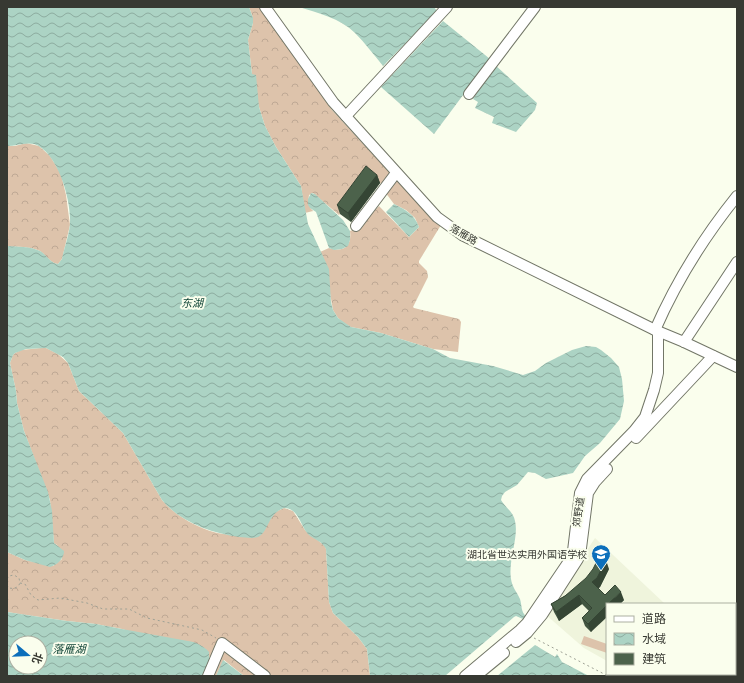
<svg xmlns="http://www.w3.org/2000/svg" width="744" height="683" font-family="'PT Serif','Noto Sans SC',serif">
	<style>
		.built { fill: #eff4dc }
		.forest { fill: url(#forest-crowns) }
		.pitch { fill: #ddc3ab }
		.water { fill: url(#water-waves); fill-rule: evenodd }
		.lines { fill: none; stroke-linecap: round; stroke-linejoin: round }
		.minor-casing { stroke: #727667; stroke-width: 12 }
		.path { stroke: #9ea195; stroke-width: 1; stroke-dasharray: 2 3; stroke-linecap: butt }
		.minor { stroke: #fff; stroke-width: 10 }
		.wall { fill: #415440 }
		.shaded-wall { fill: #354534 }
		.building { fill: #4c624b; stroke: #354534 }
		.labels { text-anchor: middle; stroke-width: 4; stroke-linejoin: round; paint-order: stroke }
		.street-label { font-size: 10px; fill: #373932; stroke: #fafeed }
		.poi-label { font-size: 10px; fill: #373932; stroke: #fafeed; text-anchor: end }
		.water-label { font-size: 11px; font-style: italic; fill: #0f4436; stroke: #fafeed }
	</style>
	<defs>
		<pattern id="forest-crowns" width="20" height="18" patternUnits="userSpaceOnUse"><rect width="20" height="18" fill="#ddc3ab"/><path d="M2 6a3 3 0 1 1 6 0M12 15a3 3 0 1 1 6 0" fill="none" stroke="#bea894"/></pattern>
		<pattern id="water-waves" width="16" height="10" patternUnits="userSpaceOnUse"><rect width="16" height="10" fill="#acd3c4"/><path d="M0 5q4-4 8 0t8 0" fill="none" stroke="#8daca0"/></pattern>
	</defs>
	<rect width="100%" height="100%" fill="#fafeed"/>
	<g class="built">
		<path d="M 595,538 L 665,604 L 607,604 L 607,661 L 584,648 L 545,614 Z"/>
		<path d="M 735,636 L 737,636 L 737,676 L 639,676 L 635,674 L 735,674 Z"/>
	</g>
	<g class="forest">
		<path d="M 249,7 L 260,7 L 332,110 L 400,184 L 441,225 L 419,261 L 419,263 L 427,271 L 428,277 L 413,307 L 414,308 L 459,319 L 461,322 L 458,352 L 433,349 L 381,333 L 351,327 L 344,323 L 338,318 L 333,310 L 324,260 L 320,252 L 329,248 C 344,253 352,246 350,231 L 356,229 L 379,206 L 409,237 L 419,227 L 415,218 L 406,210 L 394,204 L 382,188 L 384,186 L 370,175 L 339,215 L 313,193 L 309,195 C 308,202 308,206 313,211 L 305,213 L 301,186 L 276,147 L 265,126 L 259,107 L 252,74 L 248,40 L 253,23 L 253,18 Z"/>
		<path d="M 26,143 L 39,146 L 50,156 L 61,174 L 66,195 L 70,225 L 62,259 L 58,264 C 50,263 46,255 40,251 C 30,246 17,247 7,246 L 7,146 L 15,146 Z"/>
		<path d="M 41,348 L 46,348 L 58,354 L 68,363 L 79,391 L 123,433 L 162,500 C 175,516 202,531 223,534 C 235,536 248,535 260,535 L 275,512 L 284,508 L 293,511 L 305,530 L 325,546 L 326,549 L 329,602 L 333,613 L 358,637 L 367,649 L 370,676 L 244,676 L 224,660 L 216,676 L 202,676 L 210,657 L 122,629 L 96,624 L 67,621 L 7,612 L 7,552 L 25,560 L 53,566 L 62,559 L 57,545 L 54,543 L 50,500 L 24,431 L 17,403 L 16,391 L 10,363 L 13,355 L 15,353 L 21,350 Z"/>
	</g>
	<path class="pitch" d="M 584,636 L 607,644 L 607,653 L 581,644 Z"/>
	<g class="water">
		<path d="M 7,7 L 249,7 L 253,18 L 253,23 L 248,40 L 252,74 L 256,75 L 259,107 L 265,126 L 276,147 L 301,186 L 308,224 L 329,269 L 331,302 L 333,310 L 338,318 L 351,327 L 381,333 L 433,349 L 450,358 L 493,366 L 523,375 L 535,371 L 546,363 L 572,350 L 586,346 L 596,347 L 601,350 L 611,358 L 619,367 L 622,379 L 624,401 L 620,419 L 600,443 L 585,456 L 573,473 L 546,479 L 535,473 L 528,472 L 517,485 L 505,492 L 502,496 L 501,500 C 505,507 514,513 515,521 C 519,537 508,560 511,579 C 512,587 517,592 520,599 C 522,606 521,612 526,616 L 523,619 L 516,616 L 514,617 L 445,676 L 370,676 L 367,649 L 358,637 L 333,613 L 329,602 L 326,549 C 322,541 315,540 309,535 C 300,526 299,508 284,508 C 267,514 269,532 258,537 C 252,539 245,537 239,537 C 211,533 180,522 162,500 L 123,433 L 79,391 L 68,363 L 63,357 L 46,348 L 26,349 L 15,353 L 13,355 L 10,363 L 16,391 L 17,403 L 24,431 L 48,492 L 52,511 L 54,543 L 64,551 C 64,559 57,565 50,567 L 25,560 L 7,552 L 7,246 C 17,247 30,246 40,251 C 47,255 50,263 58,264 L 62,259 C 64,248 70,233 70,222 C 71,200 58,152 34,144 C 25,142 16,146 7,146 Z"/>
		<path d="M 299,7 L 434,7 L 437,11 L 383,66 C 374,55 365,43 355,33 C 340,18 318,13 299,7 Z"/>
		<path d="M 443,21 L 490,59 L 434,134 L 381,87 Z"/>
		<path d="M 495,65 L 537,103 L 535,110 L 516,132 L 492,123 L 494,117 L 475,108 L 478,102 L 473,99 Z"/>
		<path d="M 311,193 L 315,194 L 343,220 L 350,231 L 350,240 L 348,246 L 342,249 L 334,250 L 329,248 L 316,212 L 310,208 L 308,205 L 308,199 Z"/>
		<path d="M 394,204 C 406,210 414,214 419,227 L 409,237 L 386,212 Z"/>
		<path d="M 7,612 L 67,621 L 96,624 L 122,629 L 188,641 C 196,642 204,646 209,652 L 209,662 L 202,676 L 7,676 ZM 16,643 L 40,643 L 40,667 L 16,667 Z"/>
		<path d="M 535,645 L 555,657 L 557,654 L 562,662 L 589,676 L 497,676 Z"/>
		<path d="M 223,660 L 244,676 L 216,676 Z"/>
	</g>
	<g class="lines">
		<g class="minor-casing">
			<g id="minor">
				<path d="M 265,7 L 333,102 L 437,217 L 462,235 L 655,330 L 684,342 L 737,367"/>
				<path d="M 469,94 L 535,7"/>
				<path d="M 346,116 L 447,7"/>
				<path d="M 356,226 L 396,173"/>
				<path d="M 655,330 C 676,282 704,237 737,196"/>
				<path d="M 684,342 L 737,262"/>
				<path d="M 636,438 L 713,356"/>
				<path d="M 516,642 L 527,633 L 542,615 L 578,559 L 581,548 L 588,493 L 595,482 L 607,469"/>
				<path d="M 208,676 L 222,643 L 265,676"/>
				<path d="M 465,676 L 520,630 L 527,623 L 569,561 L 573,551 L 580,493 L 587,479 L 634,431 L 645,417 L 654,390 L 658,373 L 658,331"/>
				<path d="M 476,676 L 504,653"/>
			</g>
		</g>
		<g class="path">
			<path d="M 7,579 L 9,576 L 14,575 L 19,578 L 20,583 C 18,588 14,589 9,588 L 7,585"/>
			<path d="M 20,583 L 25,584 L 31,595 L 38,600 L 60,598 L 87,603 L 103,609 L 129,609 L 147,618 L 202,630 L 216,638"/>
			<path d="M 534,638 L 608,676"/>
		</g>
		<use href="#minor" class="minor"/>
	</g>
	<g class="wall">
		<path d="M 377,175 L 380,183 L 351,222 L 340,214 L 337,205 Z"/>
		<path d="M 609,569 L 600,587 L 598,588 L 605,595 L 624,600 L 620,604 L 607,604 L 591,632 L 585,626 L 582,618 L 589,611 L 582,604 L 559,621 L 554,612 L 551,604 Z"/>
	</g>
	<g class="shaded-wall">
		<path d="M 377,175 L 380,183 L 351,222 L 348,213 Z"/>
		<path d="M 606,560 L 609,569 L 600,587 L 596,591 L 592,582 Z"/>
		<path d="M 621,592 L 624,600 L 620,604 L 608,604 Z"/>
		<path d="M 579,595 L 582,604 L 559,621 L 556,612 Z"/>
		<path d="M 607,605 L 607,617 L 591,632 L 588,624 Z"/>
	</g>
	<g class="building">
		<path d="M 366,166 L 377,175 L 348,213 L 337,205 Z"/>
		<path d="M 599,557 L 606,560 L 597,578 L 592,582 L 605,595 L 615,585 L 621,592 L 608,604 L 607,604 L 607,605 L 588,624 L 582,618 L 592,608 L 579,595 L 556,612 L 551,604 L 565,596 L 586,578 L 593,569 Z"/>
	</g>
	<defs>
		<g id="school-pin" transform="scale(1)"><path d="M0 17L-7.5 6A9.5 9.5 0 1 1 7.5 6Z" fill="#0c6fbb" stroke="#fafeed"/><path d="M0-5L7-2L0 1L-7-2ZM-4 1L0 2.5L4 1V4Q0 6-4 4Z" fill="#fff"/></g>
	</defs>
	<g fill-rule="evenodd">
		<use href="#school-pin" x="601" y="554"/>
	</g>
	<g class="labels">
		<g class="street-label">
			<text transform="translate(464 234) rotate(30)" y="4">落雁路</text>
			<text transform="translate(578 512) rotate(-82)" y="4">郊野道</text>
		</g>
		<g class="poi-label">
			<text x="587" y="558">湖北省世达实用外国语学校</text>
		</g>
		<g class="water-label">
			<text x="192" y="307">东湖</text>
			<text x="69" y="653">落雁湖</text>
		</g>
	</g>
	<rect width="744" height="683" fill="none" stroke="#373932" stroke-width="16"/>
	<rect x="606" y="603" width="130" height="72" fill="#fafeed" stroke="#acafa2"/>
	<rect x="614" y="616" width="20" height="6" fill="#ffffff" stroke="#acafa2"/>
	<text x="642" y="623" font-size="12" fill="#373932">道路</text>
	<rect x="614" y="633" width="20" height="12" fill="url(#water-waves)" stroke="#acafa2"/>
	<text x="642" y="643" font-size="12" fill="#373932">水域</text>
	<rect x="614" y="653" width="20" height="12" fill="#4c624b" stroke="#acafa2"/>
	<text x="642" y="663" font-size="12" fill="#373932">建筑</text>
	<g transform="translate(28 655) rotate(109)"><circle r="19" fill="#fafeed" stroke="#acafa2"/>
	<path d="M0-3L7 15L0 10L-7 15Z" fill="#0c6fbb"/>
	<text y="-6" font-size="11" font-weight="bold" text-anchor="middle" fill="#373932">北</text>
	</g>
</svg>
